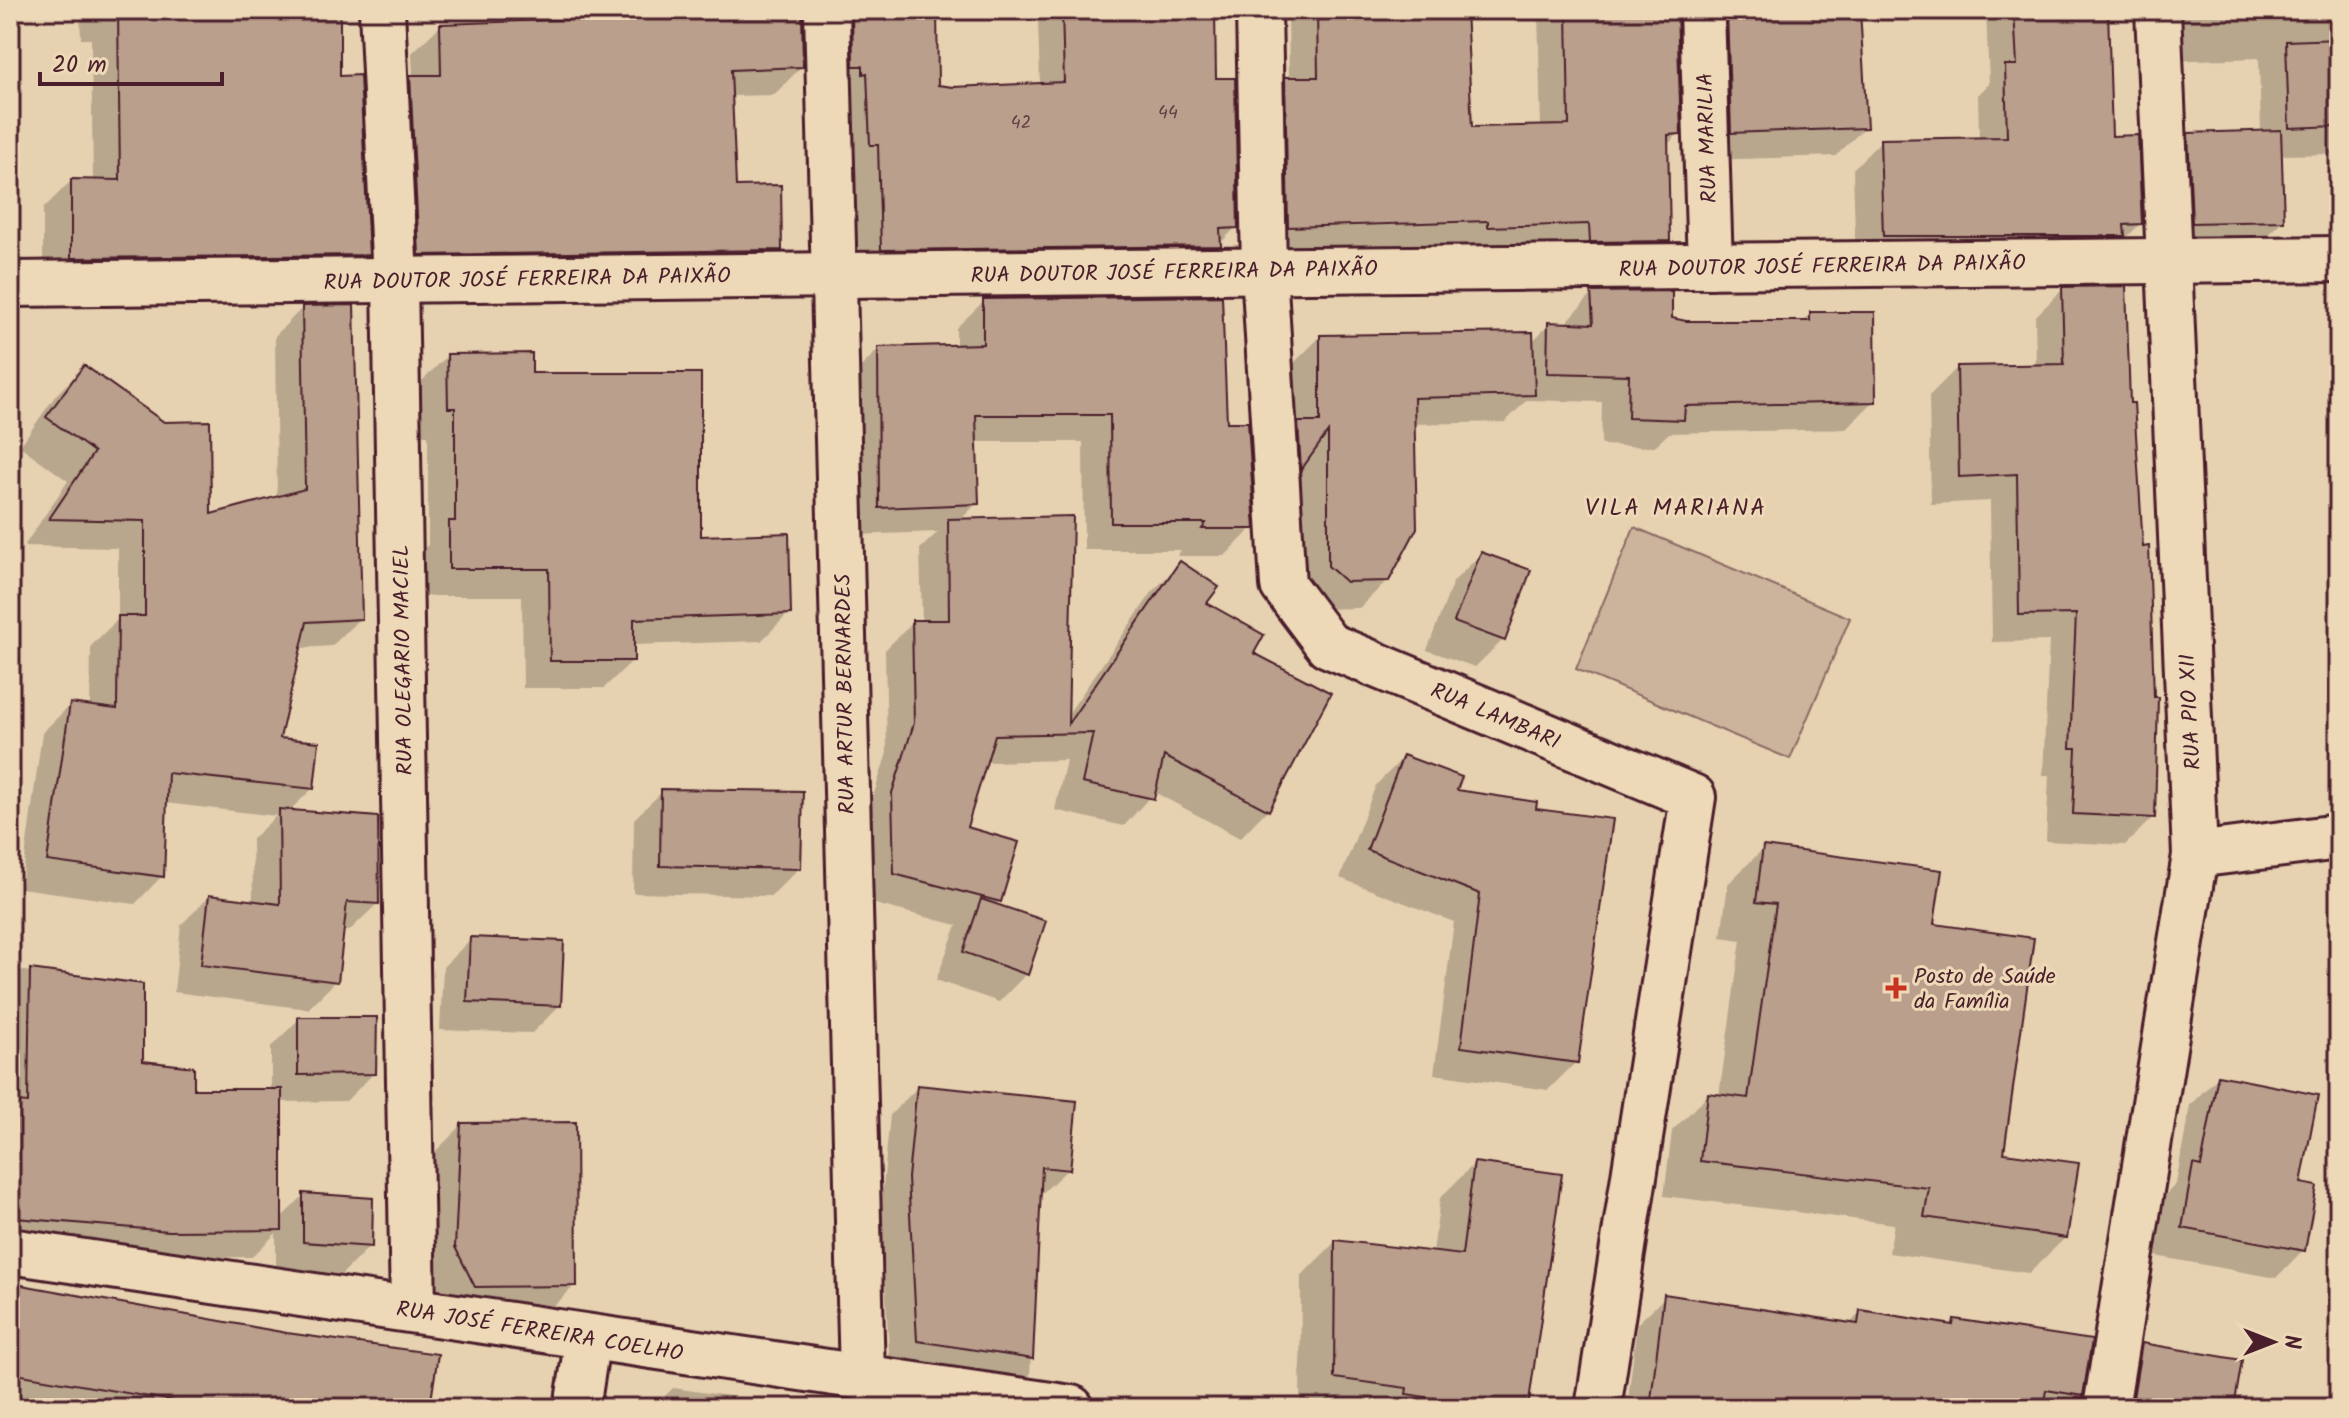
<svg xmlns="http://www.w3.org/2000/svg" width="2349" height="1418" font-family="Kalam,sans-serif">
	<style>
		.green { fill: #ccb49c; stroke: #8b6a64; stroke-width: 2 }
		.shadow { fill: #0003 }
		.building { fill: #ba9f8c; stroke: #4a1f2b; stroke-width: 2 }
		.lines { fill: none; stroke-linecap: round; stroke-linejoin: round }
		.street-casing { stroke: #4a1f2b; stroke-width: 50 }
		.street { stroke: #edd8b7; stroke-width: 44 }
		.poi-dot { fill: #c8321e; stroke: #edd8b7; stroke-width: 3 }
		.labels { text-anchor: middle; stroke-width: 6; stroke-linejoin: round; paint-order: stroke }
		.number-label { font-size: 18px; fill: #663f43 }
		.street-label { font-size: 22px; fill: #4a1f2b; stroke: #edd8b7 }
		.poi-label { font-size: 22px; fill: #4a1f2b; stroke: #edd8b7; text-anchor: start }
		.neighbourhood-label { font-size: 24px; letter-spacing: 2px; fill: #4a1f2b; stroke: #edd8b7 }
	</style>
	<rect width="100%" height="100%" fill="#e6d1b1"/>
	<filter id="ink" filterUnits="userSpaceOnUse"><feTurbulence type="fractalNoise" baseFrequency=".0125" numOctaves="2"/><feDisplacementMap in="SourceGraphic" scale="16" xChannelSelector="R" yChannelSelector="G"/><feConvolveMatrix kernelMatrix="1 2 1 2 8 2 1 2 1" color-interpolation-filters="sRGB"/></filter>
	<g filter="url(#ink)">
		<path class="green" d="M 1634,527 L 1850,618 L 1790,759 L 1576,669 Z"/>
		<g class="shadow">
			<path d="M 80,10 L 338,10 L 338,78 L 367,254 L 339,282 L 43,285 L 43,209 L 71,181 L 93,181 L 91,39 L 81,39 Z"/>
			<path d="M 595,10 L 802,10 L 801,67 L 774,95 L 730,96 L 734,188 L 780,249 L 752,277 L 392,282 L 383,105 L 413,77 L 412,53 L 440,26 L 584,20 Z"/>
			<path d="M 846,10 L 935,10 L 936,87 L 953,89 L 1040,85 L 1038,20 L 1045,10 L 1213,10 L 1214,80 L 1236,227 L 1195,269 L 858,273 L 855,168 L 847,168 Z"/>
			<path d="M 1288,10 L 1465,10 L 1470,130 L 1541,128 L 1538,10 L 1859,10 L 1865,127 L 1836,156 L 1703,160 L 1686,17 L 1675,14 L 1679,133 L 1666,146 L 1668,240 L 1640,269 L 1260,255 L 1257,108 L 1289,79 Z"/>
			<path d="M 1986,10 L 2106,10 L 2110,138 L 2140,224 L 2112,252 L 1856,264 L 1853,169 L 1881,141 L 1979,139 L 1978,95 L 1989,84 Z"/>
			<path d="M 2162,10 L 2339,10 L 2339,154 L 2280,155 L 2282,221 L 2254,249 L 2165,250 L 2161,163 L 2189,135 L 2261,133 L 2259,58 L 2164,61 Z"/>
			<path d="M 2063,289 L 2128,406 L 2153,817 L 2125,845 L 2046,841 L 2049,775 L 2043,775 L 2049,641 L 1992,642 L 1990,501 L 1931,504 L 1929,396 L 1957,368 L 2036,367 L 2035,317 Z"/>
			<path d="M 1592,294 L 1686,323 L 1802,323 L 1811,314 L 1874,401 L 1846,429 L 1669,433 L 1654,447 L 1601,445 L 1602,402 L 1527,400 L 1505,422 L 1413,424 L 1388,580 L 1359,608 L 1317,609 L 1300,594 L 1301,438 L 1297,441 L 1299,469 L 1274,494 L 1292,431 L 1292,365 L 1320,337 L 1532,342 L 1549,324 L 1564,325 Z"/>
			<path d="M 984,301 L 1225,424 L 1252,528 L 1225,556 L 1177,556 L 1181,550 L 1084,550 L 1083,442 L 975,442 L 977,503 L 959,521 L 1066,717 L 1153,591 L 1181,563 L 1204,604 L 1251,654 L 1267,810 L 1240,838 L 1154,792 L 1124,826 L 1055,810 L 1066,760 L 985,762 L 965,828 L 999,901 L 994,906 L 1026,974 L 999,1002 L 936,980 L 957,925 L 867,902 L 865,822 L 887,753 L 885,650 L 913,622 L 922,622 L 920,549 L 938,532 L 852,535 L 851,377 L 879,349 L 956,347 L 956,328 Z"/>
			<path d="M 302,308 L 360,618 L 332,646 L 299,648 L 278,739 L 312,789 L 288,812 L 377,904 L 349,931 L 342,931 L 336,981 L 308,1009 L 174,992 L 181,925 L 209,897 L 253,902 L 252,839 L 276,816 L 165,803 L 162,876 L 135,904 L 21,888 L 42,733 L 70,705 L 90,708 L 91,646 L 118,619 L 118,548 L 24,546 L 68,481 L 20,446 L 56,395 L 84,367 L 209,517 L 277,498 L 275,336 Z"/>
			<path d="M 447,356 L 530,375 L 699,538 L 789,613 L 761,641 L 632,645 L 632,661 L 604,688 L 523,688 L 522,596 L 421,596 L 421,551 L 428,545 L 428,435 L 420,435 L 419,384 Z"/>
			<path d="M 1481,554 L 1503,640 L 1475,667 L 1427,650 L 1453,582 Z"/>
			<path d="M 1404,757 L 1454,792 L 1576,1062 L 1548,1090 L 1434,1074 L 1454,922 L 1340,878 L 1376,785 Z"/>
			<path d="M 662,792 L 799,868 L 771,896 L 633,893 L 634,819 Z"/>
			<path d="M 1764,848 L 1932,926 L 2002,1154 L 2066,1237 L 2029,1273 L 1889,1253 L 1894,1224 L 1664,1196 L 1672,1131 L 1708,1095 L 1719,1096 L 1741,940 L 1721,937 L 1728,884 Z"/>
			<path d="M 471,939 L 560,1005 L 532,1033 L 440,1030 L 443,967 Z"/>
			<path d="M 17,970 L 141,986 L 141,1062 L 192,1091 L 271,1091 L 271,1047 L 299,1019 L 374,1073 L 346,1101 L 280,1102 L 280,1219 L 304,1195 L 370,1246 L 342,1274 L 276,1269 L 276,1233 L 252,1257 L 140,1258 L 10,1247 L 10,977 Z"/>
			<path d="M 2218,1077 L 2299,1185 L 2303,1250 L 2276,1278 L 2156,1256 L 2166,1194 L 2176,1184 L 2190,1105 Z"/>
			<path d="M 918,1087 L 1068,1169 L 1038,1197 L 1030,1376 L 1003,1404 L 891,1388 L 881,1207 L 890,1115 Z"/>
			<path d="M 462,1125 L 575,1285 L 547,1313 L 447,1314 L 428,1276 L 434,1153 Z"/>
			<path d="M 1474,1164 L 1526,1408 L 1300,1408 L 1301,1276 L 1335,1242 L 1433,1253 L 1440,1198 Z"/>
			<path d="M 17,1286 L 428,1408 L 10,1408 L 10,1293 Z"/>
			<path d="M 1665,1297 L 1848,1325 L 1860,1313 L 1949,1326 L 1954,1321 L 2081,1395 L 2068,1408 L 1627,1408 L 1637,1324 Z"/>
			<path d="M 2142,1345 L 2232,1408 L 2109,1408 L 2115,1373 Z"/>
			<path d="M 673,1388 L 786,1404 L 785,1408 L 653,1408 Z"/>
			<path d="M 2326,1397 L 2339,1399 L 2339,1408 L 2316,1408 Z"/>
		</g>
		<g class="building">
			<path d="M 118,10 L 340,10 L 340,76 L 360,75 L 369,255 L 71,258 L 71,179 L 120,180 Z"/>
			<path d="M 605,10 L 802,10 L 803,67 L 731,70 L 736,186 L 781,185 L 782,250 L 419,255 L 410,75 L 441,75 L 440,24 L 605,18 Z"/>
			<path d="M 852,10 L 937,10 L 938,85 L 953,87 L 1064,82 L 1062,10 L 1215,10 L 1216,78 L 1235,78 L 1238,228 L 1220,229 L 1221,246 L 881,250 L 878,145 L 870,145 L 867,73 L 863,74 L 863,66 L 853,66 Z"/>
			<path d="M 1317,10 L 1466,10 L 1472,127 L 1569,125 L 1567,10 L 1677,10 L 1681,134 L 1668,135 L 1670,241 L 1590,242 L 1589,224 L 1488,227 L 1488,221 L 1288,227 L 1285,77 L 1318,77 Z"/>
			<path d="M 1727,10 L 1860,10 L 1867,128 L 1731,133 Z"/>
			<path d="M 2014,10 L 2108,10 L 2112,136 L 2138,135 L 2142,224 L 2124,225 L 2125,236 L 1883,236 L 1880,139 L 2007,137 L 2005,65 L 2017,65 Z"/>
			<path d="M 2339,39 L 2339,126 L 2289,128 L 2286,41 Z"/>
			<path d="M 2281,130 L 2284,221 L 2192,223 L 2188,133 Z"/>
			<path d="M 2126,286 L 2130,403 L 2134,403 L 2143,547 L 2149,546 L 2154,697 L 2158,697 L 2155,818 L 2073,814 L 2076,748 L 2070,748 L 2076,614 L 2019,615 L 2017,474 L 1959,477 L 1957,366 L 2064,364 L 2062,287 Z"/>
			<path d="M 1672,291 L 1672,318 L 1686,321 L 1810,321 L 1810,312 L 1875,312 L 1876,402 L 1685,406 L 1684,420 L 1628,418 L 1629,375 L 1547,373 L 1548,322 L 1593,324 L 1591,292 Z"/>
			<path d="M 1222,296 L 1227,422 L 1248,422 L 1255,529 L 1202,529 L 1206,523 L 1111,523 L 1110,415 L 976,415 L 979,504 L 879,508 L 878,347 L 983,344 L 983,299 Z"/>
			<path d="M 354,305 L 362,619 L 307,622 L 280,738 L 319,742 L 314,789 L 168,773 L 164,877 L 47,861 L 70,703 L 117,709 L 118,616 L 145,616 L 145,521 L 49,519 L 94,452 L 46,417 L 84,365 L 164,422 L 210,421 L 211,514 L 305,489 L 302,306 Z"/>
			<path d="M 1533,332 L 1535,395 L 1414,398 L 1417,528 L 1389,581 L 1346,582 L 1328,566 L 1328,432 L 1301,470 L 1298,422 L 1320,422 L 1320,335 Z"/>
			<path d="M 532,353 L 532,373 L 701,373 L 701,536 L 789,533 L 791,614 L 634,619 L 634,661 L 550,661 L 549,569 L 449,569 L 449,521 L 455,521 L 455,408 L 448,408 L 447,354 Z"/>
			<path d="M 1073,516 L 1068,724 L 1180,561 L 1219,587 L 1207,603 L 1264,635 L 1254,653 L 1331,693 L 1269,811 L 1164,756 L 1154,799 L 1082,783 L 1093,733 L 995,735 L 967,827 L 1019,842 L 1001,902 L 894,874 L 892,793 L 914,723 L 912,620 L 949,620 L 948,519 Z"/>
			<path d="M 1481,552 L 1531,570 L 1505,641 L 1454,622 Z"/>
			<path d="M 1403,755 L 1462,777 L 1457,790 L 1537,802 L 1536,809 L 1613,819 L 1578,1063 L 1461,1047 L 1480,894 L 1367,850 Z"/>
			<path d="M 661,789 L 803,791 L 801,869 L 660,866 Z"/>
			<path d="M 279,809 L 378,817 L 379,904 L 347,902 L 338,982 L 201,965 L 209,895 L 280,904 Z"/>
			<path d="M 1763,846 L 1942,870 L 1934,924 L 2034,938 L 2004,1153 L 2079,1163 L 2067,1238 L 1924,1217 L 1929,1188 L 1700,1161 L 1708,1093 L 1748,1098 L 1776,904 L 1756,902 Z"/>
			<path d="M 981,899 L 1046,921 L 1028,975 L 963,952 Z"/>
			<path d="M 470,937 L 564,941 L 561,1006 L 467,1002 Z"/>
			<path d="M 30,969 L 143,984 L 143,1061 L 194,1067 L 194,1089 L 282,1089 L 282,1230 L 169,1231 L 16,1218 L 16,1102 L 28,1103 Z"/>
			<path d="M 298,1017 L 377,1017 L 376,1074 L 298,1075 Z"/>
			<path d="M 2218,1075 L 2318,1095 L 2301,1183 L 2317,1186 L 2305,1251 L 2182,1228 L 2193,1164 L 2201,1166 Z"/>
			<path d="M 917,1085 L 1077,1101 L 1070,1170 L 1042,1167 L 1033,1359 L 917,1341 L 908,1178 Z"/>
			<path d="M 576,1122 L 577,1286 L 475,1287 L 455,1247 L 461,1123 Z"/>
			<path d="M 1474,1162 L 1562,1174 L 1528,1408 L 1494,1408 L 1406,1394 L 1407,1388 L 1334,1378 L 1335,1240 L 1462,1255 Z"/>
			<path d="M 303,1193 L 373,1198 L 372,1247 L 303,1242 Z"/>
			<path d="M 16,1284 L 287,1333 L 438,1354 L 430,1408 L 184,1408 L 185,1403 L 10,1373 L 10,1313 L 16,1314 Z"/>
			<path d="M 1664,1294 L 1858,1324 L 1860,1310 L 1953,1325 L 1954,1319 L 2092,1340 L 2083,1396 L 2046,1390 L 2043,1408 L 1650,1408 Z"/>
			<path d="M 2142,1343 L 2242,1360 L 2234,1408 L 2153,1408 L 2132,1404 Z"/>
		</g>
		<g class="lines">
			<g class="street-casing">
				<g id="street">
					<path d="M 382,10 L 395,280 L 413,1310"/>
					<path d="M 827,10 L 862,1377"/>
					<path d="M 1259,10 L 1264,270 L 1283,585 L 1328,645 L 1693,797 L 1598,1408"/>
					<path d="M 1702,10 L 1710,266"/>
					<path d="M 10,284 L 2339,259"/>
					<path d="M 2195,855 L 2339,837"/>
					<path d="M 10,1251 L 1071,1408"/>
					<path d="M 577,1408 L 588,1337"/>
					<path d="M 2106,1408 L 2195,855 L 2158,10"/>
				</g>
			</g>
			<use href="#street" class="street"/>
		</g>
	</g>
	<path class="poi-dot" d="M1892 976h8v8h8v8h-8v8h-8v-8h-8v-8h8z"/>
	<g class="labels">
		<g class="number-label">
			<text x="1168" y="118">44</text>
			<text x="1021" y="128">42</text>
		</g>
		<g class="street-label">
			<text transform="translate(1706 138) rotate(-92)" y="8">RUA MARILIA</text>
			<text transform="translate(1822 265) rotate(-1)" y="8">RUA DOUTOR JOSÉ FERREIRA DA PAIXÃO</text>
			<text transform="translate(1174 271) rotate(-1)" y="8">RUA DOUTOR JOSÉ FERREIRA DA PAIXÃO</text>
			<text transform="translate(527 278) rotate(-1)" y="8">RUA DOUTOR JOSÉ FERREIRA DA PAIXÃO</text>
			<text transform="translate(402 660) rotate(-91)" y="8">RUA OLEGARIO MACIEL</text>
			<text transform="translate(844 694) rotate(-91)" y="8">RUA ARTUR BERNARDES</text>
			<text transform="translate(2189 712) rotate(-93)" y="8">RUA PIO XII</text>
			<text transform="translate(1496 715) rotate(23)" y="8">RUA LAMBARI</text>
			<text transform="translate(540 1330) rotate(9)" y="8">RUA JOSÉ FERREIRA COELHO</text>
		</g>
		<g class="poi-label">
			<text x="1914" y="983">Posto de Saúde<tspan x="1914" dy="25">da Família</tspan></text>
		</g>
		<g class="neighbourhood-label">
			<text x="1676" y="515">VILA MARIANA</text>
		</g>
	</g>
	<rect width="2349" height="1418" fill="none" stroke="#edd8b7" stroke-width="40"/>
	<rect x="20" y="20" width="2309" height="1378" fill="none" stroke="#4a1f2b" stroke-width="3" filter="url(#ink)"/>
	<g transform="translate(2273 1342) rotate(90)" stroke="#edd8b7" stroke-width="6" paint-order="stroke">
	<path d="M0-6L14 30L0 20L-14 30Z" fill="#4a1f2b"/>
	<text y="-12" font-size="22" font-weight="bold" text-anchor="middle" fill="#4a1f2b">N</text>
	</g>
	<path d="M40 72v12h182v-12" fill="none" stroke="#4a1f2b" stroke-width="4"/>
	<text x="52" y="72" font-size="24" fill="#4a1f2b" stroke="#edd8b7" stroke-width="6" paint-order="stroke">20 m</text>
</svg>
